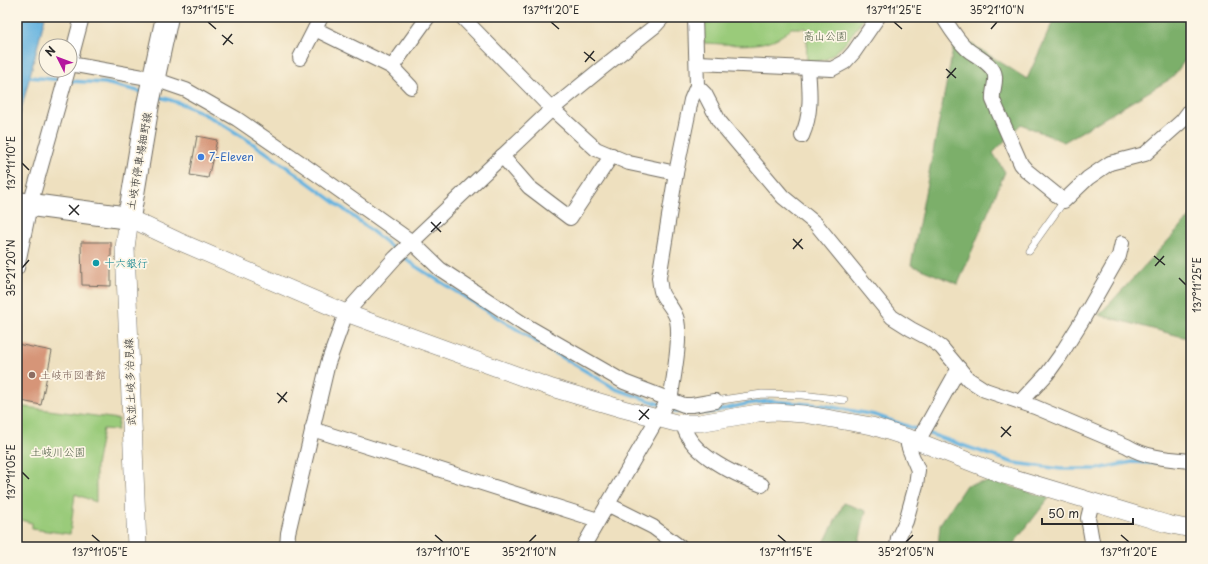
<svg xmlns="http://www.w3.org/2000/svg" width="1208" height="564" font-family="'Playpen Sans','Klee One',sans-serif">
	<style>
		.green { fill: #9acb7a; stroke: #627b52 }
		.forest { fill: #7baf6a; stroke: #536d4a }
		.water { fill: #66b4e0; stroke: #487086 }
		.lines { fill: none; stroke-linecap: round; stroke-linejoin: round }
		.stream { stroke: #66b4e0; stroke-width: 3.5 }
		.building { fill: #d69578 }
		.service-casing { stroke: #6f6a5f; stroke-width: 8 }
		.minor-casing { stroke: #6f6a5f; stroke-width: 16 }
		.tertiary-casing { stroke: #6f6a5f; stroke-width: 18 }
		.secondary-casing { stroke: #6f6a5f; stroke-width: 20 }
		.primary-casing { stroke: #6f6a5f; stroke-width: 24 }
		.service { stroke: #fff; stroke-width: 7 }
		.minor { stroke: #fff; stroke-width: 14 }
		.tertiary { stroke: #fff; stroke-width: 17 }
		.secondary { stroke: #fff; stroke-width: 19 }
		.primary { stroke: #fff; stroke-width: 22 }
		.ticks { fill: none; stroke: #2b2b2b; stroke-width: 1.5 }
		.shop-dot { fill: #3f7fe0; stroke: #fcf5e5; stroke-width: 1.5 }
		.culture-dot { fill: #0f9aa8; stroke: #fcf5e5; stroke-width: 1.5 }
		.education-dot { fill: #8d6e63; stroke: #fcf5e5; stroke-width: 1.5 }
		.labels { text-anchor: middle; stroke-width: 3.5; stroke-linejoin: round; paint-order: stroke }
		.park-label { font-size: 11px; fill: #4c5b43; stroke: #fcf5e5 }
		.shop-label { font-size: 11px; fill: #366cbe; stroke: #fcf5e5; text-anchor: start }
		.street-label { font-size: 11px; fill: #2b2b2b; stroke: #fcf5e5 }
		.culture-label { font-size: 11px; fill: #0d838f; stroke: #fcf5e5; text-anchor: start }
		.education-label { font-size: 11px; fill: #785e54; stroke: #fcf5e5; text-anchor: start }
		.neatline { fill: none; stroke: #2b2b2b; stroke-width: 1.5 }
		.ticks-label { font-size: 10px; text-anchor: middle; fill: #2b2b2b }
	</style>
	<rect width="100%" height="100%" fill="#fcf5e5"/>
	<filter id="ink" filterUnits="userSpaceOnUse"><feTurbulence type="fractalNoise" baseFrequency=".025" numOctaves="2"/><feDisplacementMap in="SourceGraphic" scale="8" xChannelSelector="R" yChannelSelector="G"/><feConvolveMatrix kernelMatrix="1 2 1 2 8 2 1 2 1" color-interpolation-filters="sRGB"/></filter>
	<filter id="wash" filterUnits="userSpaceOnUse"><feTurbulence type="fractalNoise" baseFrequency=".012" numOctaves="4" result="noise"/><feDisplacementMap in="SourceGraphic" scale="16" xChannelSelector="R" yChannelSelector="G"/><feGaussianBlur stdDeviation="0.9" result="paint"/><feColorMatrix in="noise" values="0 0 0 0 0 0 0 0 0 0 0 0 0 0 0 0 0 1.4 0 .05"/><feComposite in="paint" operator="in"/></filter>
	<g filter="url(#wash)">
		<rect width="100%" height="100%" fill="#eee0bf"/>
		<g class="green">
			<path d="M 703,17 L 865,17 L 843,46 L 827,59 L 807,64 L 806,28 L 791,28 C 770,51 732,44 704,43 Z"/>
			<path d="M 17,406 L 119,419 L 117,430 L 103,429 L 96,466 L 96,502 L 75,494 L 70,534 L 32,529 L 32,523 L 17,519 Z"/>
		</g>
		<g class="forest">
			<path d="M 1055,17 L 1191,17 L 1191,52 L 1172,78 L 1064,142 L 1021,124 L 993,153 L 1005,172 L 958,284 L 911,265 L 956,34 L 1027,79 Z"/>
			<path d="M 1191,216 L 1191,339 L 1099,315 Z"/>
			<path d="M 993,481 L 1049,498 L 1011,547 L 938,547 L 940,524 L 966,485 Z"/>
			<path d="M 844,503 L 866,511 L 858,547 L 822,547 Z"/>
		</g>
		<path class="water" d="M 17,17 L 45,17 L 17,126 Z"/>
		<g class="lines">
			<g class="stream">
				<path d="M 17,76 L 62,80"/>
				<path d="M 68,81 L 105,83 L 142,92"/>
				<path d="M 156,96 C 196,105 231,129 264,151 C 310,183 355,217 398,252"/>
				<path d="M 403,256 L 415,266 L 555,353 L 616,389 L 662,405"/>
				<path d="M 667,408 L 678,412 L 707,413 L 746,404 L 769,401 L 821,405 L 875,415 L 921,431"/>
				<path d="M 927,433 L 1014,463 L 1061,469 L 1097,469 L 1132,462 L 1155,463"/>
			</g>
		</g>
		<g id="blocks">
			<g class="building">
				<path d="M 197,136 L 217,140 L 208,178 L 190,175 Z"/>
				<path d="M 81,242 L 111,242 L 111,286 L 82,285 Z"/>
				<path d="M 17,344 L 52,351 L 41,405 L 17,400 Z"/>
			</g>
		</g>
	</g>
	<g filter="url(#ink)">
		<use href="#blocks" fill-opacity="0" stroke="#6f6a5f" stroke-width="1"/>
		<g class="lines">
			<g class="service-casing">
				<g id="service">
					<path d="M 1029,250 L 1064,201"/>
					<path d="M 715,401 L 762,394 L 802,395 L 844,400"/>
				</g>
			</g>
			<g class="minor-casing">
				<g id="minor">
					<path d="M 462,17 L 552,109 L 596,149 L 629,163 L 676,173"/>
					<path d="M 943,17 C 950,28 957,40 967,49 C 975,56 994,64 995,76 C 996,84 992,91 993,100 L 1021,164 L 1027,171 L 1064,201 L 1088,178 L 1110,163 L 1145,154 L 1182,121 L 1191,109"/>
					<path d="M 315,29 L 392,67 L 411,87"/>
					<path d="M 300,58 L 321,17"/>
					<path d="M 70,62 L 82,17"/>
					<path d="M 698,63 L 832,69 L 845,62 L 854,52 L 878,17"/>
					<path d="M 70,64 L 154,79 L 186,90 L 237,119 L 301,163 L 412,242 L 440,269 L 525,325 L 624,382 L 684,405 L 692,405 L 715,401"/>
					<path d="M 392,67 L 428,17"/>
					<path d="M 697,86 L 705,94 L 719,121 L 783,197 L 816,224 L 892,317 L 911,329 L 928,338 L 941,347 L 968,379 L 985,390 L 1035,407 L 1127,446 C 1146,458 1169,459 1191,461"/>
					<path d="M 802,136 C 812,113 810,93 808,68"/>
					<path d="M 502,156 L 529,187 L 570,218 L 612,155"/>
					<path d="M 17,268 L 30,205 L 68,70"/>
					<path d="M 1021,402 L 1047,374 L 1060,356 L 1083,319 L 1119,256 L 1122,243"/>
					<path d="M 683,423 C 688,454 736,475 762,485"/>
					<path d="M 312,429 L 598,520"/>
					<path d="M 918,441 L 959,368"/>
					<path d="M 1092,502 L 1088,518 L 1093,547"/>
					<path d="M 607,504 L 653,527 L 680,547"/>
					<path d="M 287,547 L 288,533 L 328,363 L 346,313 L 395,258 L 552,109 L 602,68 L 655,26 L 663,17"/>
					<path d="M 583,547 L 671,395 C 674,375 681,339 677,320 C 675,310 666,302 662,294 C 660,290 660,283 659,278 L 676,173 L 691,100 L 697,86 L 695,17"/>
					<path d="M 897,547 L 898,538 L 906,521 L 916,485 L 918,470 L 910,451 L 908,445 L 909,438"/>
				</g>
			</g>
			<g class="tertiary-casing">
				<path id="tertiary" d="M 129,218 L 178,241 L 346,313 L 552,388 L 623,409 L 676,423 L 699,423 L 758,413 L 775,412 L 804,414 L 872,426 L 909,438 L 1001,474 L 1167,524 L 1191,529"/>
			</g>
			<g class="secondary-casing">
				<path id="secondary" d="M 129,218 L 125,248 L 137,547"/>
			</g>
			<g class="primary-casing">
				<path id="primary" d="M 17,203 L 129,218 L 148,104 L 167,17"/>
			</g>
			<use href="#service" class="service"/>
			<use href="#minor" class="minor"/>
			<use href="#tertiary" class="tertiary"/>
			<use href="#secondary" class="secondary"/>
			<use href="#primary" class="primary"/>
		</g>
	</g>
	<path class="ticks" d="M 208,22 L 216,29M 551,22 L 559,29M 894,22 L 902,29M 991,29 L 997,22M 222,35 L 233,44M 223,45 L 232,34M 584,52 L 595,61M 585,62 L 594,51M 946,69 L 956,78M 947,78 L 956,68M 22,163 L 29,170M 69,205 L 79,215M 69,215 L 79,205M 431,222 L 441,232M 431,232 L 441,222M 793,239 L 803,249M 793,249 L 802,239M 1154,256 L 1165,265M 1155,266 L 1164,256M 22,268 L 29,260M 1179,278 L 1186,285M 277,393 L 287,402M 278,403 L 287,392M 639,410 L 649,419M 639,420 L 649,409M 1001,427 L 1011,436M 1001,437 L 1011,426M 22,472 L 29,479M 92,535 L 100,542M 435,535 L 443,542M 778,535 L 786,542M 1121,535 L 1129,542M 529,542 L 536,535M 906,542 L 913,535"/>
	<circle class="shop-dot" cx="201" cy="157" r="4"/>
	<circle class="culture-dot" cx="96" cy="263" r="4"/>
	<circle class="education-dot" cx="32" cy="375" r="4"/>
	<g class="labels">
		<g class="park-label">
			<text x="825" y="40">高山公園</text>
			<text x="58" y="456">土岐川公園</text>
		</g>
		<g class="shop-label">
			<text x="209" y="161">7-Eleven</text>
		</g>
		<g class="street-label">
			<text transform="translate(139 161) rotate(-80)" y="4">土岐市停車場細野線</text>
			<text transform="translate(130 382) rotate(-92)" y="4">武並土岐多治見線</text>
		</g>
		<g class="culture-label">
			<text x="104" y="267">十六銀行</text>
		</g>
		<g class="education-label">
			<text x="40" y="379">土岐市図書館</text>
		</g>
	</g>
	<rect width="1208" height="564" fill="none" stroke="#fcf5e5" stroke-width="44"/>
	<g transform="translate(58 58) rotate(312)"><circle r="19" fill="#fcf5e5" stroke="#a8a49b"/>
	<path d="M0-3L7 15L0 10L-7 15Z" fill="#b5179e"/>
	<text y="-6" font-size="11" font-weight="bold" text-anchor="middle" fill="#2b2b2b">N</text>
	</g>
	<path d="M1042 518v6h91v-6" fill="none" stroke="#2b2b2b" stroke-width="2"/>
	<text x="1048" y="518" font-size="12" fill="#2b2b2b" stroke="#fcf5e5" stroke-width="3" paint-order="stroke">50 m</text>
	<rect x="22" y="22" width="1164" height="520" class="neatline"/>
	<g class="ticks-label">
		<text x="208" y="14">137°11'15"E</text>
		<text x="551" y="14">137°11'20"E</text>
		<text x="894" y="14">137°11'25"E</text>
		<text x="997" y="14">35°21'10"N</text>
		<text transform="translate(11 163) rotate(-90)" y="4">137°11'10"E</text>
		<text transform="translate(11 268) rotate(-90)" y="4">35°21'20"N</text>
		<text transform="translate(1197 285) rotate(-90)" y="4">137°11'25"E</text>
		<text transform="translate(11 472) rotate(-90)" y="4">137°11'05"E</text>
		<text x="100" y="556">137°11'05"E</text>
		<text x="443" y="556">137°11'10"E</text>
		<text x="529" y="556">35°21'10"N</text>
		<text x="786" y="556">137°11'15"E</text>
		<text x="906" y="556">35°21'05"N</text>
		<text x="1129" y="556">137°11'20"E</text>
	</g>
</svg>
